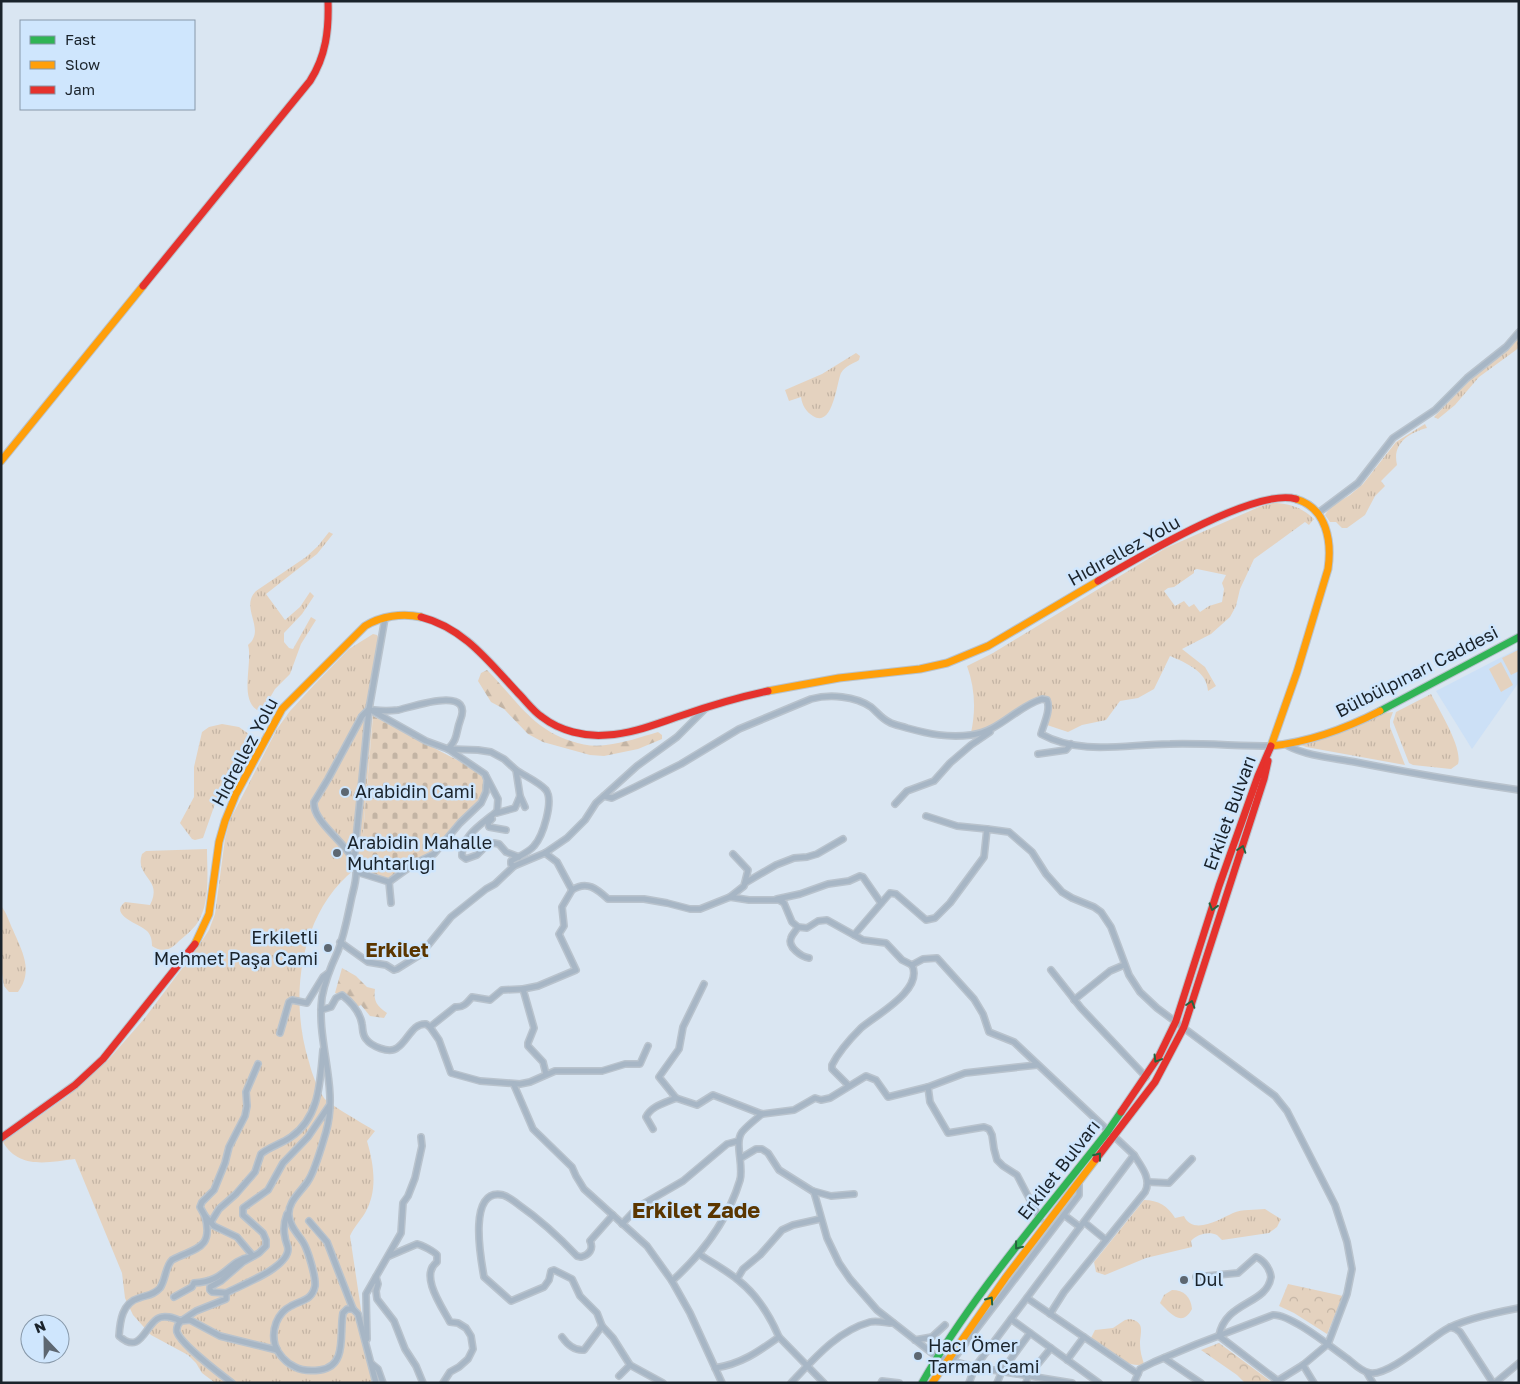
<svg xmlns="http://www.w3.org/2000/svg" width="1520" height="1384" font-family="'Golos Text',sans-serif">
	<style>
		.built { fill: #cce0f6 }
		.grass { fill: url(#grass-tufts); fill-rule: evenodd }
		.forest { fill: url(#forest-firs) }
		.cemetery { fill: url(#cemetery-stones) }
		.park { fill: url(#park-crowns) }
		.pitch { fill: #e4d2bf }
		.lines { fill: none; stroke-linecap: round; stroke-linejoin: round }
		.street-casing { stroke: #b9c3cd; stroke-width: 8 }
		.fast-casing { stroke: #b9c3cd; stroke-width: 9 }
		.slow-casing { stroke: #b9c3cd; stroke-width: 9 }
		.jam-casing { stroke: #b9c3cd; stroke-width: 9 }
		.street { stroke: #a7b6c5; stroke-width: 5 }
		.fast { stroke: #30b455; stroke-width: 7 }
		.slow { stroke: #ff9f0a; stroke-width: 7 }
		.jam { stroke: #e5322d; stroke-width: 7 }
		.oneway { stroke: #24643e }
		.poi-dot { fill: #5d6771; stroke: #cfe6fd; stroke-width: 2 }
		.labels { text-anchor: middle; stroke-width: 5; stroke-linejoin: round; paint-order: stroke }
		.street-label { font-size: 18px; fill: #1a232b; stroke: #cfe6fd }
		.poi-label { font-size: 18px; fill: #1a232b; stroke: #cfe6fd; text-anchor: start }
		.quarter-label { font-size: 20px; font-weight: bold; fill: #5a3601; stroke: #cfe6fd }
		.district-label { font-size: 22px; font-weight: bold; fill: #5a3601; stroke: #cfe6fd }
	</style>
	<defs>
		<pattern id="grass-tufts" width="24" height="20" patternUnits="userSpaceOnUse" patternTransform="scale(1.25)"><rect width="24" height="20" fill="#e4d2bf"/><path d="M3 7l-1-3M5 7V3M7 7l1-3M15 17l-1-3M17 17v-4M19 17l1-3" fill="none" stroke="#c3b4a4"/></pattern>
		<pattern id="forest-firs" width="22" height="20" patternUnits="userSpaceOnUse" patternTransform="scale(1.25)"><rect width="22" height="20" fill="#e4d2bf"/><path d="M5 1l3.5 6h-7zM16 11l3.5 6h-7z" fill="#c3b4a4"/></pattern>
		<pattern id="cemetery-stones" width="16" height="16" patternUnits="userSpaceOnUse" patternTransform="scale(1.25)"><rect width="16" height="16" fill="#e4d2bf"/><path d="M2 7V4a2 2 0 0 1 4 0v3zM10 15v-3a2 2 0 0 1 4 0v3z" fill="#c3b4a4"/></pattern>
		<pattern id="park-crowns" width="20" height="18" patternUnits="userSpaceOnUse" patternTransform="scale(1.25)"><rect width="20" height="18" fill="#e4d2bf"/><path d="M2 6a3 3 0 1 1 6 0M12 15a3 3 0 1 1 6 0" fill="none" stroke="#c3b4a4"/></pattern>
	</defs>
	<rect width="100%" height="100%" fill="#dae6f2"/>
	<path class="built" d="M 1519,648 L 1519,682 L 1472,749 L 1436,691 Z"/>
	<g class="grass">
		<path d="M 1519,338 L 1519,347 L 1516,350 L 1479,377 L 1455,405 L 1438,419 L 1434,417 L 1475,375 L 1507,350 Z"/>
		<path d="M 856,353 L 860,356 L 859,360 C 853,364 846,365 841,373 C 837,381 833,429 813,416 C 806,412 802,405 801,397 L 789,401 L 785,390 L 822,374 Z"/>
		<path d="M 1425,424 L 1427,428 C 1408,433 1392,444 1397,465 L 1381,481 L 1385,486 L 1375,496 L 1365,515 L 1347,528 L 1342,528 L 1336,522 L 1330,522 L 1325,515 L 1330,507 L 1350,495 L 1363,484 L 1396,442 Z"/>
		<path d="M 1273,503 C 1289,503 1303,508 1314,519 L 1309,525 L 1305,522 L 1254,559 L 1240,589 L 1236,606 L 1230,617 L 1211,634 L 1182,649 L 1205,667 L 1216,686 L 1208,691 C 1207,671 1186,663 1170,656 L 1154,689 L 1138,698 L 1120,701 L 1106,720 L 1082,725 L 1068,732 L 1047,725 L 1052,705 L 1049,700 L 1045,698 L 994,725 L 971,733 C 976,710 975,688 967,666 L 993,653 L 1166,548 L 1259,507 ZM 1197,569 L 1226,575 L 1222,583 L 1224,589 L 1222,602 L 1209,606 L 1200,612 L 1194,604 L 1189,607 L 1184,601 L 1175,606 L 1164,591 L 1168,588 L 1174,587 L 1194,573 L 1194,570 Z"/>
		<path d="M 329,532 L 333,534 L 317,554 L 266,594 L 285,620 L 300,607 L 310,592 L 314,596 L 302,614 L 284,633 L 284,642 L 289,648 L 293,649 L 311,617 L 316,620 L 301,644 L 290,674 L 275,689 L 264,708 L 257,710 C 239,698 253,662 248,645 C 267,629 239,608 256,591 L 306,557 L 318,546 Z"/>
		<path d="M 373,634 L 377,635 L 379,639 L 362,846 L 362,864 C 300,906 288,996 309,1062 C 312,1074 317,1087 324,1098 C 328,1104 366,1125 375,1131 L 367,1141 C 374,1165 378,1191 365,1213 C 360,1221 354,1227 350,1236 L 372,1383 L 214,1382 L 202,1373 L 196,1363 L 188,1355 L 151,1335 L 133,1315 L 125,1298 L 122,1273 L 75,1159 C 49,1162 19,1170 3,1142 L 68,1096 L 109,1059 L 144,1019 L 196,950 L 209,930 L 215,914 L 225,839 L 230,820 L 277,729 L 290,711 L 314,685 L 349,649 Z"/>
		<path d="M 1431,694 C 1439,710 1463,748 1458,764 L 1451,769 L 1413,765 L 1409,763 L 1393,722 L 1396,712 Z"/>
		<path d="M 1393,712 L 1390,720 L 1390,727 L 1405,765 L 1306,747 L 1296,743 L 1375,714 Z"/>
		<path d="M 222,724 L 239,727 L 253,737 L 216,801 L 203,838 L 195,840 L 192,839 L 180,823 L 194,797 L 194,767 L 202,732 L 209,727 Z"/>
		<path d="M 207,849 C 207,873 211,904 196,925 C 191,931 185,936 179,941 C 171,950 163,953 152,946 C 152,940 151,935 147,931 C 140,924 108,915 125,902 L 150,905 C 164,879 134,877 142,854 L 146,851 Z"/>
		<path d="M 1,906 C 7,913 9,922 13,930 C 22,951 34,971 18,992 L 9,992 L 4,986 L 1,967 Z"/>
		<path d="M 1144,1200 C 1158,1200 1168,1206 1175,1218 L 1184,1216 C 1193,1236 1220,1219 1233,1213 C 1242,1209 1255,1210 1265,1209 L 1281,1219 L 1277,1227 L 1269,1233 L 1222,1240 L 1217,1235 C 1209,1231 1197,1234 1191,1241 L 1192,1247 L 1146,1258 L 1105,1275 L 1096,1272 L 1094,1262 Z"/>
		<path d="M 1172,1290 C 1184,1290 1191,1297 1192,1309 C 1182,1328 1170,1313 1160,1303 L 1164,1295 Z"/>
		<path d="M 1130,1319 C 1146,1322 1140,1333 1140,1344 C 1140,1351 1142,1358 1144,1364 C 1127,1370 1105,1347 1091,1338 L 1095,1330 L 1113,1328 L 1125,1320 Z"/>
	</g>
	<g class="forest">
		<path d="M 487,670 C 515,698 532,729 571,741 C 583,745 594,747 606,745 C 624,743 641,737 658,732 L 662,735 L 662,739 L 638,749 L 604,756 L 590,755 L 543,742 L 528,734 L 504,709 L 491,702 L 478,681 L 481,673 Z"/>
		<path d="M 342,968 L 356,976 L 367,987 L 375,989 C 373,1001 377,1006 387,1013 L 384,1018 L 370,1016 L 361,1005 L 357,1007 L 349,998 L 335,993 Z"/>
	</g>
	<path class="cemetery" d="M 373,716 L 478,771 L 487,781 L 486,796 L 437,851 L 388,880 L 365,871 L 362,864 L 362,846 Z"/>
	<g class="park">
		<path d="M 1288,1284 L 1343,1296 L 1327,1334 L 1294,1313 L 1279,1306 Z"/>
		<path d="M 1219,1343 L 1273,1383 L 1245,1383 L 1237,1375 L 1201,1350 Z"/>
	</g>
	<g class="pitch">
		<path d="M 1518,650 L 1519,671 L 1511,675 L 1502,658 Z"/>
		<path d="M 1501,662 L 1513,685 L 1501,692 L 1489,669 Z"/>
	</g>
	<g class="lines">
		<g class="street-casing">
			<g id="street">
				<path d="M 1318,513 L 1358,483 L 1393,438 L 1435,410 L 1467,378 L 1506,347 L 1519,332"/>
				<path d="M 369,709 L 426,741 L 448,749 L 478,750 L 491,752 L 504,759 L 516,770 L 520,796 L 515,808 L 497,813 L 498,799 L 486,776"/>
				<path d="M 374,710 C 382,711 390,711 398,710 C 412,707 475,684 460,721 C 456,731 458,740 448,749"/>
				<path d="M 1288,746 C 1307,756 1333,758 1355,762 C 1410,773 1464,782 1519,790"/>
				<path d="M 1038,754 L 1066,750 L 1071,744"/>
				<path d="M 520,796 L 525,807"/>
				<path d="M 604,796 L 612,798 L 635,787 L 681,764 L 739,729 L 811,699 C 830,694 855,696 871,707 C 877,712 882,719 889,722 C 894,725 901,726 907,728 C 929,734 948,738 971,735 C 999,732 1016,707 1042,699 L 1047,700 C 1051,710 1044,723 1041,734 C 1081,756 1127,744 1170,744 C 1204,743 1237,746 1271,746"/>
				<path d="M 895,804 L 907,791 L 934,781 L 950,763 L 971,745 L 990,732"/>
				<path d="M 496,812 C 482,824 461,836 462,856 L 466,859 L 477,855 L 487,845 L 494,843 L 499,844 L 506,852 L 519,857"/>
				<path d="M 926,816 L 957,826 L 987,829"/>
				<path d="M 492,819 L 488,823 L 489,827 L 506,830"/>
				<path d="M 545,853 L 557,862 L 572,890 L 562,907 L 564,926 L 559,934 L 576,970 L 538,986 L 523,989 L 534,1028 L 528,1043 L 528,1046 L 543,1062 L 546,1074"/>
				<path d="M 354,860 L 369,709"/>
				<path d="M 514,866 L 511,864 L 511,861 C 519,856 528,853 534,846 C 543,836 554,801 546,790 C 539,782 525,776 516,770"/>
				<path d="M 357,872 L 389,882 L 414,864 L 434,854 L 460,823 L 481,803 L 486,792 L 487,780 L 485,774 L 448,749"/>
				<path d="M 389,882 L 391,903"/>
				<path d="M 745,883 L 776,865 L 794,858 L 807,857 L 817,854 L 843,839"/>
				<path d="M 572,890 C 587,880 597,889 608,899 L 644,899 L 667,903 L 690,909 L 700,909 L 730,897 L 749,900 L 779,900 L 784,903 L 792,922 L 798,927 L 807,928 L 818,921 L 827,920 L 863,940 L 886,943 L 902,960 L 912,965"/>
				<path d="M 730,897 L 744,886 L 748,870 L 733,854"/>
				<path d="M 777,899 L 800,894 L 828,884 L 849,881 L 860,876 L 863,877 L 881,903"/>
				<path d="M 798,927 C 796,931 792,934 791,938 C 787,947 802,957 809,958"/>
				<path d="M 854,935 L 890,893 L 896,894 L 926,920 L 935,918 L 950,903 L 984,857 L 987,829 L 1009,832 L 1032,852 L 1046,874 L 1062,892 L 1072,898 L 1094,907 L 1101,912 L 1111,927 L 1129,975 L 1140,992 L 1157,1008 L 1275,1096 L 1287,1111 L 1335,1205 L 1347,1242 L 1352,1269 L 1347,1294 L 1328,1344 L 1303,1365 L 1274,1383"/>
				<path d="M 340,942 L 368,962 L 386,965 L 394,970 L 397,969 L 421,954 L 451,917 L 486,889 L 495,884 L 514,866 L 545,853 L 567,838 L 585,820 L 596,803 L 637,766 L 677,737 L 706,708"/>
				<path d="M 912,965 L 923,959 L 937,958 L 974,999 L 983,1014 L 989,1032 L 1014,1042 L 1134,1155 C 1141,1166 1152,1179 1145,1192 L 1064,1292 L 1050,1314"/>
				<path d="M 1051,970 L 1081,1008 L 1146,1077"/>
				<path d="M 1074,1000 L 1110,971 L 1124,965"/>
				<path d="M 321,1010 L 331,1007 L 336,998 L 342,995 C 351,1002 360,1012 362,1024 C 363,1029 362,1034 366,1039 C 371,1046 389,1054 397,1048 C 408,1041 412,1023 426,1024 L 430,1027 L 439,1040 L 451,1073 L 480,1081 L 520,1084 L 530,1082 L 555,1071 L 602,1071 L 625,1064 L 640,1064 L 648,1046"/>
				<path d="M 430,1027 L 455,1007 C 463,1008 467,1003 472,997 L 490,1000 L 502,990 L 523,989"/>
				<path d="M 280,1033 L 289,1002 L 292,1000 L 307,1003 L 323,977 L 327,974"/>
				<path d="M 514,1085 L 533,1129 L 572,1167 L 576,1176 L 584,1189 L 647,1246 L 672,1281 L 690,1313 L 722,1383"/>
				<path d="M 849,1086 L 832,1069 L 832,1065 C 839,1051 850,1039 861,1028 C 876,1015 924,990 912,965"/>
				<path d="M 928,1087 L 930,1102 L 948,1133 L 984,1127 L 989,1129 L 992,1135 L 994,1149 L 997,1160 L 1003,1166 L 1017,1175 L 1040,1219"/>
				<path d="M 676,1098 L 659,1077 L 679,1049 L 683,1027 L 704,984"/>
				<path d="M 653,1129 L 646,1117 C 651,1106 665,1103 676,1098 L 697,1105 L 713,1095 L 762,1114 L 794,1110 L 815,1098 L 821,1100 L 830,1098 L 866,1076 L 876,1080 L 888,1097 L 928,1087 L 965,1073 L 1037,1065"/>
				<path d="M 741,1158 L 756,1149 L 762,1149 L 768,1153 L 779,1170 L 814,1192 L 827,1238 L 839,1263 L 850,1279 L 877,1310 L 937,1357 L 975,1367 L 1072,1383"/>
				<path d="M 1148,1182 L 1169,1183 L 1192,1159"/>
				<path d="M 813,1191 L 831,1196 L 854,1194"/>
				<path d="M 1064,1215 L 1080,1227"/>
				<path d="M 205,1216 C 214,1250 194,1248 172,1260 C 165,1267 166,1279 160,1288 C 154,1295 147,1295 139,1298 C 122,1303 120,1321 119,1336 C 140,1355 144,1328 157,1319 C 164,1314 174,1318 181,1321 L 196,1311 L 226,1299 L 226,1293 L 212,1292 L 210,1290 L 210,1287 L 221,1281 L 243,1262 L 259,1253 L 266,1246 L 266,1240 L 263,1233 L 243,1215 L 243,1208 L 268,1190 L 283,1163 L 308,1137 L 329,1106"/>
				<path d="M 309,1221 L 327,1242 L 353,1309"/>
				<path d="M 211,1222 L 219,1209 L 236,1194 L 255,1172 L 261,1154 C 269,1147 281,1144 291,1137 C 320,1117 320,1081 323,1050"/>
				<path d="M 1084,1222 L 1106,1240"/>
				<path d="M 622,1224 L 638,1207 L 683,1181 L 727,1144 L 738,1141"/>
				<path d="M 699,1254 C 712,1263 726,1270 738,1280 C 756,1294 770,1316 779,1337"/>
				<path d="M 253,1256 L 237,1237 L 214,1226 L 205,1216 L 200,1207 L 202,1202 L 214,1190 L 225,1163 L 229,1147 L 245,1116 L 247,1106 L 246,1092 L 258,1064"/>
				<path d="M 389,1256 L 417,1244 C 422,1245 435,1252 437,1255 L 437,1262 C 419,1275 442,1307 450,1322 L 458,1323 L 466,1328 L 471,1336 L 473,1349 L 468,1359 L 459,1367 L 450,1372 L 443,1383"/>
				<path d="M 376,1277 L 378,1284 L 376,1291 L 377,1299 L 394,1321 L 405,1349 L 416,1366 L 423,1383"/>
				<path d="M 1196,1277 L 1238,1273 L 1256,1257 C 1264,1260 1270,1269 1271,1277 C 1267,1305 1225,1301 1219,1336 L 1278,1381"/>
				<path d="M 737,1279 L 743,1269 L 760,1255 L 782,1230 L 793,1225 L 820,1219"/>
				<path d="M 672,1281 C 703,1253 728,1220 740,1180 C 744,1165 734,1143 742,1132 C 748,1125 756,1119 762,1114"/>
				<path d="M 226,1293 C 241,1285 288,1268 288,1249 C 288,1245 285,1241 285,1237 C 283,1229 284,1222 287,1214"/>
				<path d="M 174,1297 L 192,1287 L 194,1283 C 226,1282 227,1261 250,1257"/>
				<path d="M 1027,1298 L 1138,1374"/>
				<path d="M 1011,1319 L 1099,1383"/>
				<path d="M 602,1326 L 597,1313 L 580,1296 L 572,1279 L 554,1270 L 551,1271 L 549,1280 L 544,1287 L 511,1301 L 484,1277 C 481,1260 467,1187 503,1195 C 509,1197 514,1201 519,1205 C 542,1221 558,1236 577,1256 L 581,1257 C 589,1255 594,1249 590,1241 L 613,1215"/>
				<path d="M 1450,1327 L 1456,1329 L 1460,1332 L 1493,1383"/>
				<path d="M 562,1337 C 567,1344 575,1351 584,1350 L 602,1326 L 613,1338 L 630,1365 L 663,1383"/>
				<path d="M 367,1339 L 366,1294 L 401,1233 L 403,1203 L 408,1196 L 415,1178 L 422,1146 L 421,1137"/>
				<path d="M 915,1340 L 932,1337 L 945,1325"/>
				<path d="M 1164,1358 L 1201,1383"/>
				<path d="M 1067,1360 L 1084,1337"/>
				<path d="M 952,1361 L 1079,1195 L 1079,1181"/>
				<path d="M 372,1364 L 378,1369 L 383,1383"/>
				<path d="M 1303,1365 L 1314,1383"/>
				<path d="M 715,1368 C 741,1364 758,1352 779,1337 L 824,1383"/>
				<path d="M 1367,1373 L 1373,1383"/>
				<path d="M 619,1376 L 630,1365"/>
				<path d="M 232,1383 C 220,1374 181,1344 177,1332 C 176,1327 178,1324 181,1321 L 190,1320 L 220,1336 L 277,1350"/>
				<path d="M 376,1383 L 358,1314 L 353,1309 L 347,1309 L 343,1313 C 339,1333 348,1366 320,1370 C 312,1371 302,1371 295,1367 C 286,1363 278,1354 275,1345 C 271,1330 277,1313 291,1306 C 301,1300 312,1301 315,1286 C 316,1277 308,1250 303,1242 C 298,1234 290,1227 289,1216 C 287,1202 301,1192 308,1181 C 315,1171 322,1145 326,1132 C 339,1087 316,1042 322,997 C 325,980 331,966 338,951 C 345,933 348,914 352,896 C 354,888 357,878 356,870 C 354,846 312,824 314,802 L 328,779 L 362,716 L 369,709 L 385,618"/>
				<path d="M 791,1383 C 814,1359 837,1331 870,1322 C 877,1320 886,1323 893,1323"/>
				<path d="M 881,1383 L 882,1381 L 899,1383"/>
				<path d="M 969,1383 L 975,1367 L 1134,1155"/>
				<path d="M 997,1383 L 1002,1371 L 1030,1333"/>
				<path d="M 1026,1383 L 1028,1376 L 1051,1348"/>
				<path d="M 1134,1383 L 1140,1369 L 1154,1362 L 1197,1344 L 1273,1315 C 1291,1314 1332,1348 1348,1359 C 1354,1364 1362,1372 1370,1373 C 1389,1376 1428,1340 1445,1330 C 1463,1319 1498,1312 1519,1308"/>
				<path d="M 1495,1383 L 1519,1363"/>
			</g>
		</g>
		<g class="fast-casing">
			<g id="fast">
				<path d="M 1380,711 L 1519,637"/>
				<path d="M 922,1383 C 973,1294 1045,1212 1108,1131 L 1121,1112"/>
			</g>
		</g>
		<g class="slow-casing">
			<g id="slow">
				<path d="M 1,461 L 143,286"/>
				<path d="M 1296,499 C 1327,508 1332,542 1328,569 L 1297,672 L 1271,746 C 1310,742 1345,729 1380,711"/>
				<path d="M 768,691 L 839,678 L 920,669 L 947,663 L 988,646 L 1098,581"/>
				<path d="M 195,944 L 209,914 L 219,842 L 225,821 L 236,794 L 282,709 L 365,626 C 381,616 402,613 421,617"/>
				<path d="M 932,1383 L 1006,1277 L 1096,1159"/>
			</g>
		</g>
		<g class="jam-casing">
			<g id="jam">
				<path d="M 143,286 L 310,81 C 326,56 329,30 328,1"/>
				<path d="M 1098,581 C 1136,559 1255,487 1296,499"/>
				<path d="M 421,617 C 464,628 489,662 518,693 C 526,701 533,711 542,717 C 560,731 585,737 607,735 C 632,734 656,724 680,716 C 709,706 739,697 768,691"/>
				<path d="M 1121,1112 L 1159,1056 L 1176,1021 L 1219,886 L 1258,776 L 1271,746"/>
				<path d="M 1,1138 L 75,1085 L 103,1059 L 195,944"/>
				<path d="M 1096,1159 L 1155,1082 L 1184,1027 L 1264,779 L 1268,761"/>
			</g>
		</g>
		<use href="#street" class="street"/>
		<use href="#fast" class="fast"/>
		<use href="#slow" class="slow"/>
		<use href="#jam" class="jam"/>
	</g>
	<defs><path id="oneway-chevron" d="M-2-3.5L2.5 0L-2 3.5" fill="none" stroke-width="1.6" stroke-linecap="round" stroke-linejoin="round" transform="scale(1.25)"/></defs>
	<g class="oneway">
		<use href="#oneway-chevron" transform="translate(1242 849) rotate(-72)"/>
		<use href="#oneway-chevron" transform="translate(1213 907) rotate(107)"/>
		<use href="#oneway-chevron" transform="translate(1191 1004) rotate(-72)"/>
		<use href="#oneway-chevron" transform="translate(1157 1059) rotate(121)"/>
		<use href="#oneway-chevron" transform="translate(1098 1156) rotate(-52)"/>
		<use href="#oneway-chevron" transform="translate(1018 1246) rotate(128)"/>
		<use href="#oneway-chevron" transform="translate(990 1300) rotate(-55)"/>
	</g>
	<g class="poi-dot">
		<circle cx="345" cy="792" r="5"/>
		<circle cx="337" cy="853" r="5"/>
		<circle cx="328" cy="948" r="5"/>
		<circle cx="1184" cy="1280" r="5"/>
		<circle cx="918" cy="1356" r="5"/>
	</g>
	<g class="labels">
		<g class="street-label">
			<text transform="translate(1124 551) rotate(-29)" y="6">Hıdırellez Yolu</text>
			<text transform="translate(1417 672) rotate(-27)" y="6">Bülbülpınarı Caddesi</text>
			<text transform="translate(245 752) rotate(-62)" y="6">Hıdrellez Yolu</text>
			<text transform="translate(1230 813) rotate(-70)" y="6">Erkilet Bulvarı</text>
			<text transform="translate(1059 1170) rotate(-52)" y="6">Erkilet Bulvarı</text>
		</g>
		<g class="poi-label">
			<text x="355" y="798">Arabidin Cami</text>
			<text x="347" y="849">Arabidin Mahalle<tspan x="347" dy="21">Muhtarlığı</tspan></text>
			<text x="318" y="944" text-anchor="end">Erkiletli<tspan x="318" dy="21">Mehmet Paşa Cami</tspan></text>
			<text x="1194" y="1286">Dul</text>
			<text x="928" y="1352">Hacı Ömer<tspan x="928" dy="21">Tarman Cami</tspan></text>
		</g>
		<g class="quarter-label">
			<text x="397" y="957">Erkilet</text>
		</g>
		<g class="district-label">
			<text x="696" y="1218">Erkilet Zade</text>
		</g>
	</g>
	<rect width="1520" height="1384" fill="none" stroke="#1a232b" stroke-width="5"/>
	<rect x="20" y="20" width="175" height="90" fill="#cfe6fd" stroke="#8798a9"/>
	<rect x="30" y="36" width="25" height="8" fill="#30b455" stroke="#8798a9"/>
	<text x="65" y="45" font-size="15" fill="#1a232b">Fast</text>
	<rect x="30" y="61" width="25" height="8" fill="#ff9f0a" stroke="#8798a9"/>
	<text x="65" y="70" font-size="15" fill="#1a232b">Slow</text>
	<rect x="30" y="86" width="25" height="8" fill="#e5322d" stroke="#8798a9"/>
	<text x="65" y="95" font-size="15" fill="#1a232b">Jam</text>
	<g transform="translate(45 1339) rotate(338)"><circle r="24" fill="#cfe6fd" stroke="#8798a9"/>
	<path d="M0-4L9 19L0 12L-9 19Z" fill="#5d6771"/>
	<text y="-8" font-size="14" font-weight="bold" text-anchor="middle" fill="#1a232b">N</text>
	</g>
</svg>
